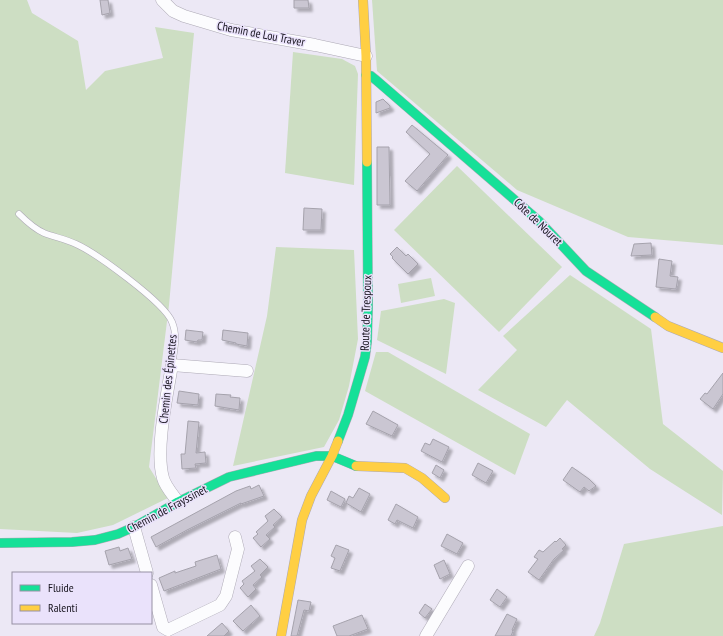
<svg xmlns="http://www.w3.org/2000/svg" width="723" height="636" font-family="'PT Sans Narrow',sans-serif">
	<style>
		.green { fill: #cddec3 }
		.building { fill: #cac6d2; stroke: #a5a2ac; filter: url(#shadow) }
		.lines { fill: none; stroke-linecap: round; stroke-linejoin: round }
		.lane-casing { stroke: #ada9b5; stroke-width: 7 }
		.street-casing { stroke: #ada9b5; stroke-width: 13 }
		.fast-casing { stroke: #ada9b5; stroke-width: 10 }
		.slow-casing { stroke: #ada9b5; stroke-width: 10 }
		.lane { stroke: #fcfcfe; stroke-width: 6 }
		.street { stroke: #fcfcfe; stroke-width: 12 }
		.fast { stroke: #16e098; stroke-width: 9 }
		.slow { stroke: #ffcf43; stroke-width: 9 }
		.labels { text-anchor: middle; stroke-width: 3; stroke-linejoin: round; paint-order: stroke }
		.street-label { font-size: 12px; fill: #17141e; stroke: #eae2fb }
	</style>
	<defs>
		<filter id="shadow"><feDropShadow dx="3.5" dy="3.5" stdDeviation="1" flood-color="#0004"/></filter>
	</defs>
	<rect width="100%" height="100%" fill="#ece8f5"/>
	<g class="green">
		<path d="M 0,0 L 27,0 L 32,13 L 78,41 L 86,90 L 105,71 L 163,58 L 155,27 L 194,33 L 169,305 L 149,467 L 168,498 L 113,525 L 77,533 L 0,529 Z"/>
		<path d="M 372,0 L 723,0 L 723,245 L 628,237 L 517,190 L 377,71 Z"/>
		<path d="M 293,52 L 342,59 L 355,66 L 358,74 L 354,185 L 285,173 Z"/>
		<path d="M 457,166 L 562,267 L 499,332 L 394,230 Z"/>
		<path d="M 276,247 L 354,250 L 358,339 L 349,386 L 339,420 L 324,447 L 233,466 L 267,316 Z"/>
		<path d="M 570,275 L 651,329 L 663,424 L 723,471 L 722,515 L 650,469 L 567,400 L 546,427 L 478,390 L 517,350 L 503,336 Z"/>
		<path d="M 431,278 L 435,296 L 401,303 L 398,284 Z"/>
		<path d="M 444,299 L 455,303 L 446,374 L 377,340 L 381,311 Z"/>
		<path d="M 376,352 L 388,352 L 530,434 L 515,475 L 365,391 Z"/>
		<path d="M 723,526 L 723,636 L 594,636 L 600,623 L 624,544 Z"/>
	</g>
	<g class="building">
		<path d="M 100,0 L 108,0 L 110,13 L 102,15 Z"/>
		<path d="M 294,0 L 308,0 L 309,8 L 294,8 Z"/>
		<path d="M 383,99 L 390,106 L 390,108 L 376,113 L 376,102 Z"/>
		<path d="M 412,125 L 448,155 L 417,191 L 405,181 L 430,154 L 406,132 Z"/>
		<path d="M 377,147 L 389,147 L 390,205 L 377,205 Z"/>
		<path d="M 304,208 L 322,209 L 321,230 L 303,230 Z"/>
		<path d="M 651,243 L 652,255 L 631,256 L 634,244 Z"/>
		<path d="M 397,247 L 406,256 L 408,254 L 418,264 L 408,274 L 392,258 L 393,257 L 390,254 Z"/>
		<path d="M 659,259 L 672,261 L 670,276 L 678,277 L 676,289 L 656,287 Z"/>
		<path d="M 186,330 L 203,332 L 202,340 L 198,340 L 197,342 L 185,340 Z"/>
		<path d="M 223,330 L 248,333 L 247,346 L 236,344 L 236,343 L 222,340 Z"/>
		<path d="M 723,373 L 723,394 L 713,409 L 700,399 L 705,393 L 707,394 Z"/>
		<path d="M 179,391 L 199,394 L 198,405 L 177,403 Z"/>
		<path d="M 216,394 L 231,395 L 230,397 L 240,398 L 239,410 L 215,406 Z"/>
		<path d="M 373,411 L 398,425 L 392,436 L 366,424 Z"/>
		<path d="M 188,421 L 199,422 L 196,453 L 205,452 L 206,463 L 195,464 L 196,468 L 182,469 L 181,454 L 185,454 Z"/>
		<path d="M 433,439 L 449,447 L 442,462 L 421,451 L 425,443 L 430,445 Z"/>
		<path d="M 478,463 L 493,471 L 486,483 L 472,475 Z"/>
		<path d="M 436,465 L 444,470 L 440,478 L 432,473 Z"/>
		<path d="M 572,467 L 589,479 L 596,486 L 589,491 L 584,487 L 580,492 L 563,480 Z"/>
		<path d="M 259,485 L 264,496 L 241,504 L 241,503 L 187,530 L 156,547 L 151,537 L 236,491 L 250,486 L 251,489 Z"/>
		<path d="M 359,488 L 370,494 L 361,512 L 346,503 L 349,496 L 353,498 Z"/>
		<path d="M 331,491 L 345,499 L 341,507 L 327,500 Z"/>
		<path d="M 396,504 L 418,517 L 413,528 L 397,520 L 395,524 L 388,520 Z"/>
		<path d="M 274,509 L 282,517 L 273,525 L 275,527 L 266,535 L 270,539 L 261,547 L 253,538 L 258,534 L 256,532 L 268,521 L 265,516 Z"/>
		<path d="M 447,534 L 463,543 L 457,554 L 441,546 Z"/>
		<path d="M 560,538 L 566,545 L 562,549 L 564,550 L 554,559 L 539,580 L 528,572 L 538,559 L 534,557 L 539,550 L 543,552 L 555,541 L 556,542 Z"/>
		<path d="M 336,545 L 349,550 L 340,571 L 331,568 L 335,558 L 331,556 Z"/>
		<path d="M 119,547 L 120,551 L 128,548 L 132,559 L 109,565 L 105,551 Z"/>
		<path d="M 217,555 L 221,569 L 164,591 L 159,578 L 175,571 L 175,573 L 196,566 L 195,562 Z"/>
		<path d="M 260,559 L 268,567 L 260,575 L 262,577 L 253,585 L 256,589 L 248,597 L 240,588 L 244,584 L 242,581 L 255,571 L 251,566 Z"/>
		<path d="M 444,560 L 450,574 L 440,579 L 434,565 Z"/>
		<path d="M 497,589 L 507,597 L 500,607 L 490,600 Z"/>
		<path d="M 298,600 L 311,602 L 309,611 L 304,610 L 297,636 L 291,636 Z"/>
		<path d="M 425,604 L 432,609 L 425,618 L 419,613 Z"/>
		<path d="M 251,605 L 260,616 L 243,631 L 233,621 Z"/>
		<path d="M 507,614 L 517,619 L 512,630 L 513,631 L 511,636 L 495,636 Z"/>
		<path d="M 362,615 L 368,629 L 349,636 L 337,636 L 333,626 Z"/>
		<path d="M 222,623 L 229,631 L 224,636 L 207,636 Z"/>
	</g>
	<g class="lines">
		<g class="lane-casing">
			<path id="lane" d="M 19,214 C 26,221 35,229 44,233 C 54,237 65,239 76,244 C 96,253 165,303 172,322 C 178,336 174,351 172,365"/>
		</g>
		<g class="street-casing">
			<g id="street">
				<path d="M 162,0 L 173,11 L 184,16 L 231,30 L 315,45 L 366,56"/>
				<path d="M 178,502 C 173,495 165,486 163,478 C 155,450 167,395 172,365 L 247,371"/>
				<path d="M 134,527 L 147,573"/>
				<path d="M 151,585 L 163,627 L 168,630 L 220,605 L 226,596 L 238,549 L 235,537"/>
				<path d="M 426,636 L 468,566"/>
			</g>
		</g>
		<g class="fast-casing">
			<g id="fast">
				<path d="M 366,75 L 371,76 L 376,80 L 539,221 L 586,271 L 655,317"/>
				<path d="M 338,441 L 348,415 L 365,357 L 367,342 L 368,307 L 367,162"/>
				<path d="M 0,543 L 72,542 L 95,540 L 118,534 L 134,527 L 178,502 L 229,477 L 316,456 L 332,456 L 356,466"/>
			</g>
		</g>
		<g class="slow-casing">
			<g id="slow">
				<path d="M 363,0 L 366,56 L 367,162"/>
				<path d="M 655,317 L 668,326 L 723,348"/>
				<path d="M 356,466 L 405,468 L 422,478 L 445,498"/>
				<path d="M 281,636 L 302,520 L 311,496 L 332,456 L 338,441"/>
			</g>
		</g>
		<use href="#lane" class="lane"/>
		<use href="#street" class="street"/>
		<use href="#fast" class="fast"/>
		<use href="#slow" class="slow"/>
	</g>
	<g class="labels">
		<g class="street-label">
			<text transform="translate(261 34) rotate(11)" y="4">Chemin de Lou Traver</text>
			<text transform="translate(538 222) rotate(44)" y="4">Côte de Nouret</text>
			<text transform="translate(366 313) rotate(-88)" y="4">Route de Trespoux</text>
			<text transform="translate(168 379) rotate(-84)" y="4">Chemin des Épinettes</text>
			<text transform="translate(167 509) rotate(-28)" y="4">Chemin de Frayssinet</text>
		</g>
	</g>
	<rect x="12" y="572" width="140" height="52" fill="#eae2fb" stroke="#9690a3"/>
	<rect x="20" y="585" width="20" height="6" fill="#16e098" stroke="#9690a3"/>
	<text x="48" y="592" font-size="12" fill="#17141e">Fluide</text>
	<rect x="20" y="605" width="20" height="6" fill="#ffcf43" stroke="#9690a3"/>
	<text x="48" y="612" font-size="12" fill="#17141e">Ralenti</text>
</svg>
